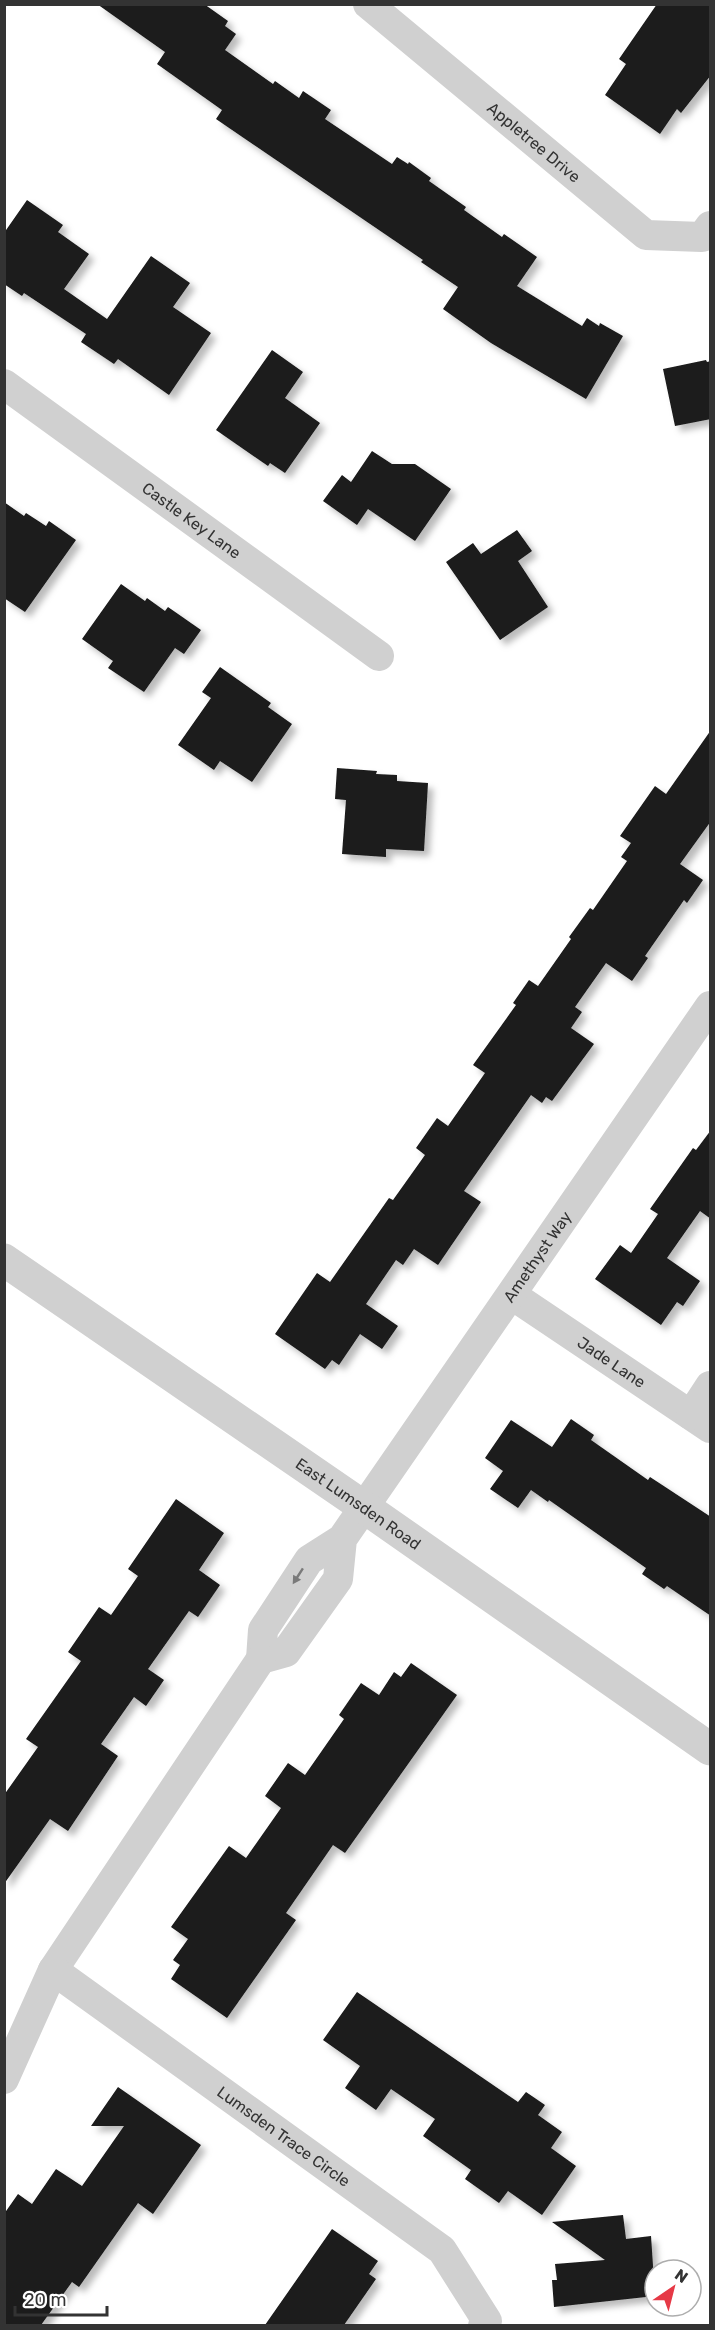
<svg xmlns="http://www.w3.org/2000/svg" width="715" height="2330" font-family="Rubik,sans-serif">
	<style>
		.building { fill: #1a1a1a; filter: url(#shadow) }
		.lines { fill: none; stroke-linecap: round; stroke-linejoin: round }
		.minor { stroke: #d0d0d0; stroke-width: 30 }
		.tertiary { stroke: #d0d0d0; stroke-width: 33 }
		.oneway { fill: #7a7a7a }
		.labels { text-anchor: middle; stroke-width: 6; stroke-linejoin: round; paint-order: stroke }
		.street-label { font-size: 16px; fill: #333; stroke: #fff }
	</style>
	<defs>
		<filter id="shadow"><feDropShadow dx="5.5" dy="5.5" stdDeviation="3" flood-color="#0004"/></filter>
	</defs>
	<rect width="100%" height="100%" fill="#fff"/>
	<g class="building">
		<path d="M 97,4 L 204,4 L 228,21 L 225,26 L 236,34 L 225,50 L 273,84 L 275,81 L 299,98 L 303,91 L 331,110 L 325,119 L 392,164 L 397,157 L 408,164 L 409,162 L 431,178 L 429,181 L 466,207 L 464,210 L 502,237 L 504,234 L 537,257 L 517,286 L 582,326 L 587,318 L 599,326 L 600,323 L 623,336 L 586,399 L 491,343 L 443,309 L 458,287 L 421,262 L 423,260 L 216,119 L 222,110 L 157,64 L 165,52 Z"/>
		<path d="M 657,4 L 711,4 L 711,75 L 681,113 L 677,109 L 660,134 L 605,95 L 626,64 L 619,59 Z"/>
		<path d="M 27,200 L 63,225 L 58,232 L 89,254 L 64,289 L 107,319 L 151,256 L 190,283 L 173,307 L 211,333 L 169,395 L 118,359 L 114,364 L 81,342 L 86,334 L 24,293 L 22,296 L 4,284 L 4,233 Z"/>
		<path d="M 272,350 L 303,372 L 285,398 L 320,423 L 285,473 L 270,463 L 268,466 L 216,430 Z"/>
		<path d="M 706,360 L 707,362 L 711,361 L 711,419 L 675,426 L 663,369 Z"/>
		<path d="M 372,451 L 392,464 L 415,464 L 451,489 L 415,541 L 368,509 L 357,525 L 323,501 L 342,475 L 351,482 Z"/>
		<path d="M 4,502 L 24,516 L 26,513 L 46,526 L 49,521 L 76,540 L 25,612 L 4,598 Z"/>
		<path d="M 517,530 L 532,551 L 518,561 L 548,607 L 500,640 L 446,562 L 473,543 L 481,554 Z"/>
		<path d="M 121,584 L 145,601 L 147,598 L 165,611 L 168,607 L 201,630 L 184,654 L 175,648 L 144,692 L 108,668 L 113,661 L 82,639 Z"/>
		<path d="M 220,667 L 271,703 L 268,707 L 292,724 L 252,782 L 220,761 L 214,770 L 178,745 L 211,698 L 202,692 Z"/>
		<path d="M 711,730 L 711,821 L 680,864 L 703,880 L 687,903 L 684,900 L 645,956 L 648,958 L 632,981 L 606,963 L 575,1007 L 582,1012 L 571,1028 L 594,1044 L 552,1101 L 546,1097 L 542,1103 L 531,1095 L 464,1191 L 481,1202 L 438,1265 L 414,1249 L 403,1265 L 396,1260 L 366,1304 L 398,1326 L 382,1349 L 360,1334 L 339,1365 L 332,1360 L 325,1369 L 275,1334 L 317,1273 L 330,1282 L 389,1198 L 393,1200 L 425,1155 L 416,1148 L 437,1118 L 448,1126 L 485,1073 L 473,1065 L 516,1005 L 513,1003 L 529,980 L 538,986 L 571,939 L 569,937 L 590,908 L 593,910 L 627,861 L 621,857 L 631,843 L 620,836 L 655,786 L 666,794 Z"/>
		<path d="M 337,768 L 377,771 L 376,774 L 397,775 L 397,781 L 428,783 L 424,851 L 386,849 L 386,857 L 342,854 L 346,800 L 335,799 Z"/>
		<path d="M 711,1130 L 711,1219 L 700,1211 L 667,1258 L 700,1281 L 683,1306 L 677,1302 L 661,1325 L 595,1279 L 620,1245 L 631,1253 L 658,1214 L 650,1209 L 693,1148 L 696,1150 Z"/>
		<path d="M 571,1419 L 594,1435 L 591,1440 L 648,1480 L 650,1477 L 711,1517 L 711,1616 L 667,1586 L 664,1589 L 642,1574 L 646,1568 L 549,1500 L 548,1502 L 531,1490 L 518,1508 L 490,1489 L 503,1471 L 485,1458 L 511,1420 L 552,1447 Z"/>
		<path d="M 176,1499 L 224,1533 L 199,1570 L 220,1585 L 198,1617 L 189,1611 L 148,1669 L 164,1680 L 146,1706 L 134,1697 L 101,1744 L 118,1756 L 68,1831 L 50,1819 L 4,1884 L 4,1795 L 38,1747 L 26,1739 L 81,1661 L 68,1652 L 99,1607 L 111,1615 L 138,1576 L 128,1569 Z"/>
		<path d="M 411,1663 L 457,1695 L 345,1853 L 333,1845 L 286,1913 L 296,1920 L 227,2018 L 171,1979 L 180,1965 L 173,1960 L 188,1939 L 171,1927 L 229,1846 L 246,1858 L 281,1808 L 265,1796 L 288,1763 L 305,1775 L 344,1719 L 339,1715 L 361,1683 L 379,1695 L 394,1672 L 401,1677 Z"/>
		<path d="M 357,1992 L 518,2102 L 526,2092 L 545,2105 L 538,2115 L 562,2132 L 551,2148 L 576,2166 L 542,2215 L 508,2191 L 499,2203 L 465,2179 L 471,2170 L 423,2136 L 435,2119 L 391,2089 L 376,2110 L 345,2088 L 360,2066 L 323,2040 Z"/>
		<path d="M 118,2087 L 201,2145 L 153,2214 L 138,2203 L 79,2287 L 72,2282 L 41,2325 L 4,2325 L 4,2214 L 18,2194 L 32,2204 L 56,2169 L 82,2186 L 124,2126 L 91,2126 Z"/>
		<path d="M 623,2215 L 626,2239 L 651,2236 L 655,2296 L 554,2307 L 552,2280 L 557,2280 L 555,2264 L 605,2260 L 552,2222 Z"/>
		<path d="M 332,2229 L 378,2261 L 369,2274 L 376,2279 L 344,2325 L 265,2325 Z"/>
	</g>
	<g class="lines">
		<g class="minor">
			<path id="s1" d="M 368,4 L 646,235 L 702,237 L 710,226"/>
			<path id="s2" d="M 4,384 L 379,656"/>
			<path id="s3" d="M 512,1295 L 710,1428"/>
			<path d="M 691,1415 L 710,1386"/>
			<path id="s4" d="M 342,1539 L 338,1579 L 286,1652 L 261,1659 L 263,1630 L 309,1560 L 342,1539 L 710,1006"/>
			<path d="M 53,1970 L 261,1659"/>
			<path id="s5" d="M 4,2079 L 53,1970 L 442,2250 L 487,2321 L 483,2326"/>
		</g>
		<path class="tertiary" id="s6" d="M 4,1260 L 364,1507 L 710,1749"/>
	</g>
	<defs><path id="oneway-solid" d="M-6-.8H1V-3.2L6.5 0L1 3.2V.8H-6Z" transform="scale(1.5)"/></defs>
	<use class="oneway" href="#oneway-solid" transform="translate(298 1576) rotate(123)"/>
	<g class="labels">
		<g class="street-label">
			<text dy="6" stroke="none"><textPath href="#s1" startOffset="216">Appletree Drive</textPath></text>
			<text dy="6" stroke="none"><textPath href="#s2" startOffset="232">Castle Key Lane</textPath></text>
			<text dy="6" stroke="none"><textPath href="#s4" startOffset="651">Amethyst Way</textPath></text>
			<text dy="6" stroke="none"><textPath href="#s3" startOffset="120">Jade Lane</textPath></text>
			<text dy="6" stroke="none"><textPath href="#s6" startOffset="430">East Lumsden Road</textPath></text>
			<text dy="6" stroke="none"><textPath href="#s5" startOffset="404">Lumsden Trace Circle</textPath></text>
		</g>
	</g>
	<rect width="715" height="2330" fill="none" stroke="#333333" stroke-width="12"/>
	<g transform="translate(673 2288) rotate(35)"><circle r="28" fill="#ffffff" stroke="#adadad" stroke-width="1.5"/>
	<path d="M0-4.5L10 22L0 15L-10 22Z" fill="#e63946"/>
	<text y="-9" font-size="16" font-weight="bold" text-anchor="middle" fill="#333333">N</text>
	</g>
	<path d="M15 2306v9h92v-9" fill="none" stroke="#333333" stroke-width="3"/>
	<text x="24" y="2306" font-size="18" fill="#333333" stroke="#ffffff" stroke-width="4.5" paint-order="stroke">20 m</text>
</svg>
